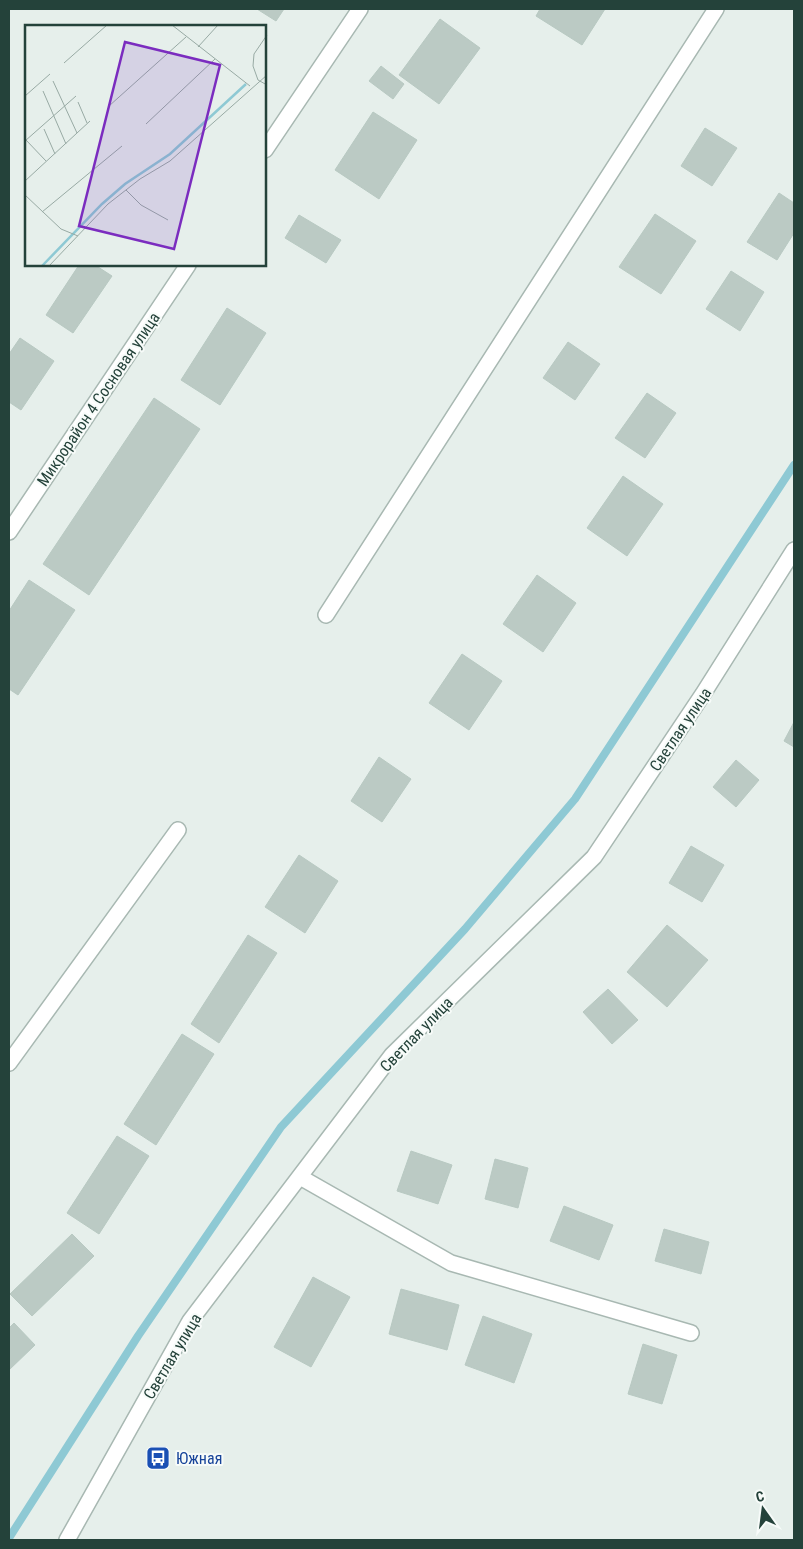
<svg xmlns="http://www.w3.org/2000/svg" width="803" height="1549" font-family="'Roboto Condensed',sans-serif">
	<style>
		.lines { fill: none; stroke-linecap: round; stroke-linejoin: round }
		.stream { stroke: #8ec9d4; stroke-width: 8 }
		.building { fill: #bbcac4; stroke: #b8c9c2 }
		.minor-casing { stroke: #a8b8b2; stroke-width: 18 }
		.minor { stroke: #fff; stroke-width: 15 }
		.labels { text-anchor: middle; stroke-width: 4; stroke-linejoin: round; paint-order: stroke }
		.street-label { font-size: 16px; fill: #24423a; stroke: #f7fbf9 }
		.transit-label { font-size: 16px; fill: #164399; stroke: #f7fbf9; text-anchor: start }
		.inset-river { fill: none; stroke: #8ec9d4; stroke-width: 2.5 }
		.inset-road { fill: none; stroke: #98aaa4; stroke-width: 1 }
		.view { fill: #7b2cbf; fill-opacity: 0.15; stroke: #7b2cbf; stroke-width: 2.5 }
		.inset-edge { fill: none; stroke: #24423a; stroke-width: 2.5 }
	</style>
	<rect width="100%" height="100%" fill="#e6efeb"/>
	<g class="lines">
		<path class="stream" d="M 9,1538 L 138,1336 L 281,1127 L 465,929 L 575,799 L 794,465"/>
	</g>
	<g class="building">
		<path d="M 257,9 L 284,9 L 276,21 Z"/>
		<path d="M 540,9 L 605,9 L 582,45 L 536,16 Z"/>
		<path d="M 440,19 L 480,48 L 439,104 L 399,75 Z"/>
		<path d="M 381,66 L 404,84 L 393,99 L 369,81 Z"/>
		<path d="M 373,112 L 417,140 L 379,199 L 335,170 Z"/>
		<path d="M 705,128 L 737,148 L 712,186 L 681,166 Z"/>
		<path d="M 779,193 L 794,203 L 794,233 L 777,260 L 747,242 Z"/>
		<path d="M 655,214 L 696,241 L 661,294 L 619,267 Z"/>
		<path d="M 299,215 L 341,240 L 326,263 L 285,238 Z"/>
		<path d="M 79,265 L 95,265 L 112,276 L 73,333 L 46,315 Z"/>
		<path d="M 731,271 L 764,292 L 740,331 L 706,309 Z"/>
		<path d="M 227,308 L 266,333 L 220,405 L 181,380 Z"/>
		<path d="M 20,338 L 54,361 L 21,410 L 9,402 L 9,354 Z"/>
		<path d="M 568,342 L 600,364 L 575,400 L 543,378 Z"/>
		<path d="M 647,393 L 676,413 L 645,458 L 615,438 Z"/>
		<path d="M 154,398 L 200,429 L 89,595 L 43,564 Z"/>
		<path d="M 623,476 L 663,504 L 627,556 L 587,528 Z"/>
		<path d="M 537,575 L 576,603 L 543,652 L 503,624 Z"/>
		<path d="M 29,580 L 75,610 L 18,695 L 9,689 L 9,611 Z"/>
		<path d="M 462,654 L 502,681 L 469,730 L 429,703 Z"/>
		<path d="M 794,722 L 794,747 L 784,741 Z"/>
		<path d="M 379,757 L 411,779 L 382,822 L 351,801 Z"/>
		<path d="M 736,760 L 759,780 L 736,807 L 713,787 Z"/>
		<path d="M 691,846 L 724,865 L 702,902 L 669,883 Z"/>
		<path d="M 299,855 L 338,881 L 305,933 L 265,907 Z"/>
		<path d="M 667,925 L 708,960 L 667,1007 L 627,972 Z"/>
		<path d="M 248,935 L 277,953 L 219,1043 L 191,1024 Z"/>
		<path d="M 608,989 L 638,1020 L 612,1044 L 583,1012 Z"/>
		<path d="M 182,1034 L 214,1054 L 156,1145 L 124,1124 Z"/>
		<path d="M 117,1136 L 149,1156 L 99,1234 L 67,1213 Z"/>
		<path d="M 411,1151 L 452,1165 L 438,1204 L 397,1191 Z"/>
		<path d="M 495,1159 L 528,1168 L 518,1208 L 485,1199 Z"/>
		<path d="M 564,1206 L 613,1225 L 599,1260 L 550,1241 Z"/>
		<path d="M 664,1229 L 709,1242 L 701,1274 L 655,1261 Z"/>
		<path d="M 72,1234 L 94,1256 L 32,1316 L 10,1294 Z"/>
		<path d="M 313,1277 L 350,1297 L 311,1367 L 274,1347 Z"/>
		<path d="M 401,1289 L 459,1305 L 447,1350 L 389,1334 Z"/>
		<path d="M 483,1316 L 532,1334 L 514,1383 L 465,1365 Z"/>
		<path d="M 14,1323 L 35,1345 L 9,1370 L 9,1328 Z"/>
		<path d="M 643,1344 L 677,1355 L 662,1404 L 628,1394 Z"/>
	</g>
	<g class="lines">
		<g class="minor-casing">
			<g id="minor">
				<path d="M 265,150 L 360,9"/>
				<path d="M 9,532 L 188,265"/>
				<path d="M 326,615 L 716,9"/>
				<path d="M 9,1063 L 178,830"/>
				<path d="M 300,1177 L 451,1263 L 691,1333"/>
				<path d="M 67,1540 L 190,1321 L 392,1055 L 594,857 L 703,694 L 794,550"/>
			</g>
		</g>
		<use href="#minor" class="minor"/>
	</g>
	<defs>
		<g id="bus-square" transform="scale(1.25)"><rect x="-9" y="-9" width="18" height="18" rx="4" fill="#1a4fb4" stroke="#f7fbf9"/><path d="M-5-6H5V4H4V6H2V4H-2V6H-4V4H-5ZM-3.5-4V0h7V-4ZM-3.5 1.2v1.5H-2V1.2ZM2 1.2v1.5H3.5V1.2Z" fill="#fff"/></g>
	</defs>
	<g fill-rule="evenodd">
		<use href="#bus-square" x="158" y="1458"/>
	</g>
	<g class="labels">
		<g class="street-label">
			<text transform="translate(98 399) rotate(-56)" y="6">Микрорайон 4 Сосновая улица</text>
			<text transform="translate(680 729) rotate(-56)" y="6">Светлая улица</text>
			<text transform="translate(416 1034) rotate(-46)" y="6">Светлая улица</text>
			<text transform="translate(172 1356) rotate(-59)" y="6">Светлая улица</text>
		</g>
		<g class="transit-label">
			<text x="176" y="1464">Южная</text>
		</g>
	</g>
	<g transform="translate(25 25)">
		<rect width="241" height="241" fill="#e6efeb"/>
		<path class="inset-river" d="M 17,241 L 77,179 L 100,159 L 145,129 L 221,59"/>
		<path class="inset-road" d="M 147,0 L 225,61M 242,10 L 229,29 L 228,41 L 233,55 L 242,60M 173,22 L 193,0M 39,38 L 82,0M 28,56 L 52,108M 18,66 L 41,119M 0,71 L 25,49M 53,77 L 62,98M 84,81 L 161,12M 121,99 L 190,34M 19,104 L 30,129M 1,115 L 21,136M 0,116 L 51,71M 0,156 L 65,96M 101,165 L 116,180 L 143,195M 0,170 L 36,204 L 53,211M 17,187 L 97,121M 24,241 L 83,179 L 115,154 L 145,136 L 242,50"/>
		<path class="view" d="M 100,17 L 195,40 L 149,224 L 54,201 Z"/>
		<rect width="241" height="241" class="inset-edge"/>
	</g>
	<rect width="803" height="1549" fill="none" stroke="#24423a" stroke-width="20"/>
	<g transform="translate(763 1509) rotate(346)" stroke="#f7fbf9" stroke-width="4" paint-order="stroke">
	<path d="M0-4L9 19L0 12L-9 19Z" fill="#24423a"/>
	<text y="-8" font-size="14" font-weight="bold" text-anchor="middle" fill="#24423a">С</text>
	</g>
</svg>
